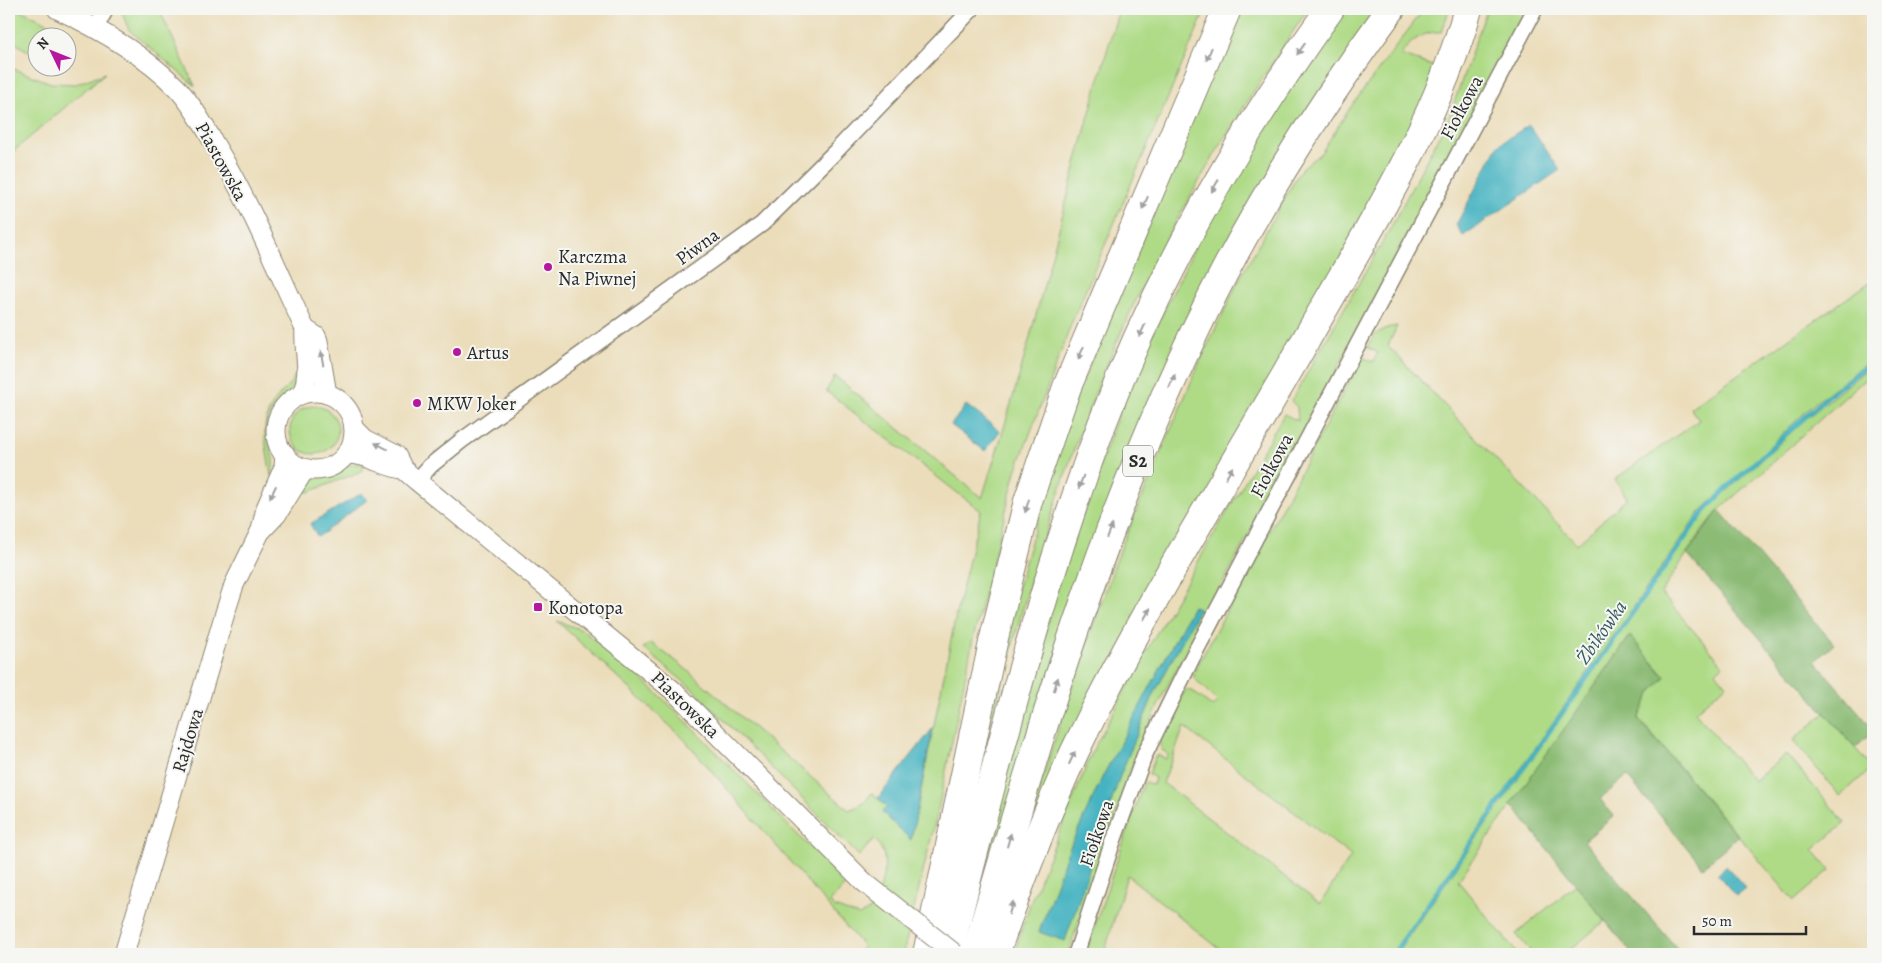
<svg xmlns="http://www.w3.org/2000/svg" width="1882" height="963" font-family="Alegreya,serif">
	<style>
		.green { fill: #afdb87; stroke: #6d8359; fill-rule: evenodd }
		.forest { fill: #8bbb74; stroke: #5b7350 }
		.water { fill: #45b3c1; stroke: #386f76 }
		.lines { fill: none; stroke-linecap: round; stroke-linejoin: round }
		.stream { stroke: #45b3c1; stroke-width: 4.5 }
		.minor-casing { stroke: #8b8472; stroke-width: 18 }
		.tertiary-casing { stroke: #8b8472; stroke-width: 21 }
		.motorway-casing { stroke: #8b8472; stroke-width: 30 }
		.minor { stroke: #fff; stroke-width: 15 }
		.tertiary { stroke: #fff; stroke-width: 19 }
		.motorway { stroke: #fff; stroke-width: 28 }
		.tertiary-bridge-casing { stroke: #8b8472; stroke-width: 21; stroke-linecap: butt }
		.tertiary-bridge { stroke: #fff; stroke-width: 19 }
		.oneway { fill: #a0a0a0 }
		.poi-dot { fill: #b5179e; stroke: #f6f6f2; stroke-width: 2 }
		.labels { text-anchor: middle; stroke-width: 4; stroke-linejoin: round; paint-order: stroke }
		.shield { fill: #f6f6f2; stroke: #686867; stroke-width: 1 }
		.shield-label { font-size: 18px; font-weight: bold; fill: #2b2b2b }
		.street-label { font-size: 19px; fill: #2b2b2b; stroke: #f6f6f2 }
		.poi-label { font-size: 19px; fill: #2b2b2b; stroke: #f6f6f2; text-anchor: start }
		.water-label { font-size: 20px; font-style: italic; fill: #345b60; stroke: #f6f6f2 }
	</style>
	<rect width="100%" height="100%" fill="#f6f6f2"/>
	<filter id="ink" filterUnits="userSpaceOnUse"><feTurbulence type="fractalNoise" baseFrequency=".02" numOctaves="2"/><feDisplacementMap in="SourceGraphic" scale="10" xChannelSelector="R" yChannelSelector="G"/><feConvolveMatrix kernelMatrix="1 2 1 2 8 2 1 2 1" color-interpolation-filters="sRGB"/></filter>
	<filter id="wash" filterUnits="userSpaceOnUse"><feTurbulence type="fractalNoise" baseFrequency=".0096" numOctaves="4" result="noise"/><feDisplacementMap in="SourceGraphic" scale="20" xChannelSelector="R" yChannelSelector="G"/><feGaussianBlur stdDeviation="1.12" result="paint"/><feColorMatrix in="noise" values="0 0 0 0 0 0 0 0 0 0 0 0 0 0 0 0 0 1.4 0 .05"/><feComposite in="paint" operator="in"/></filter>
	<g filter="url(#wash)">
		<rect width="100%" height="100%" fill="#ebddba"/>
		<g class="green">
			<path d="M 9,9 L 18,9 L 54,26 L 60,37 L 38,38 L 37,57 L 9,39 Z"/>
			<path d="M 124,9 L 159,9 L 195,86 L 129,30 L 122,13 Z"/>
			<path d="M 1119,9 L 1206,9 L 1072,322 L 1016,471 L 973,639 L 938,810 L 903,954 L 861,954 L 862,945 L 684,739 L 557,621 L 582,630 L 631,669 L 674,709 L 846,884 L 830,902 L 834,907 L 859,916 L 871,909 C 880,886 895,859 874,839 L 859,856 L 694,690 L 643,648 L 651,643 L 680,664 L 849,810 L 863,804 L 872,793 L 887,807 L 911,840 L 957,610 L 981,511 L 826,391 L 835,376 L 982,498 C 1035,337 1071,171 1119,9 Z"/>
			<path d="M 1238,9 L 1308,9 C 1249,97 1192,186 1145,281 C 1069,435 1023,601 980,766 L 1004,636 L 1064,426 Z"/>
			<path d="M 1340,9 L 1379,9 L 1234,236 L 965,954 L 958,954 L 1058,584 L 1130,381 L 1210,216 Z"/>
			<path d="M 1424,9 L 1449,9 L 1442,32 C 1424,31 1411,40 1401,55 L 1441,69 L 1425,104 L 1030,826 L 1027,826 L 1077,671 L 1122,545 L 1200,361 L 1240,278 L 1301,169 L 1321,153 L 1350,108 Z"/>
			<path d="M 1487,9 L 1529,9 L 1163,695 L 1137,752 L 1071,945 L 1067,954 L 1014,954 L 1031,901 L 1093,750 L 1152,641 L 1284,414 L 1298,421 L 1297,407 L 1291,401 L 1390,229 L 1449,117 ZM 1193,606 L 1198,609 L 1153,696 L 1121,773 L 1065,940 L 1039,932 L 1067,854 L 1103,776 Z"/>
			<path d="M 9,67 L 51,83 L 76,84 L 105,73 L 9,155 Z"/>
			<path d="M 1873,280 L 1873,358 L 1815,403 L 1700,512 L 1391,954 L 1226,954 L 1127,875 L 1104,954 L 1087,954 L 1087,948 L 1143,785 L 1146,782 L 1153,785 L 1155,778 L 1149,774 L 1155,757 L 1158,755 L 1166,759 L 1168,754 L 1162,750 L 1159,742 L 1185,690 L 1192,691 L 1213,707 L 1217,701 L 1194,678 L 1194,672 L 1362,357 L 1373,362 L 1378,353 L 1367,347 C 1375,333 1381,328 1397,326 L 1388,346 L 1577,544 L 1627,498 L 1615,479 L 1699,420 L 1690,408 ZM 1184,727 L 1351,856 L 1320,904 L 1163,783 Z"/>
			<path d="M 301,364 C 300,370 299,378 296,383 C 289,397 275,398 268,420 C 262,441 279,453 271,477 C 268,453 258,425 273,404 C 284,387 291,388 299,366 Z"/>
			<path d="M 1873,364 L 1873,372 L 1719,510 L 1702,531 L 1661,593 L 1723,665 L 1716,672 L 1726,685 L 1695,712 L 1754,781 L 1786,754 L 1845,823 L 1813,850 L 1830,870 L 1794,901 L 1638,718 L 1651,692 L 1665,676 L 1630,636 L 1458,881 L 1518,954 L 1396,954 L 1696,525 L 1714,503 L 1808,417 Z"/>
			<circle cx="314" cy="430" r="24"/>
			<path d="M 352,464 L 365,464 L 362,471 L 309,492 L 298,491 L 313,479 Z"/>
			<path d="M 1825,713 L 1872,768 L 1840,796 L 1793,740 Z"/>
			<path d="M 1576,884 L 1605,921 L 1565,954 L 1533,954 L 1516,934 Z"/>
		</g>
		<g class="forest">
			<path d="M 1719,510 L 1834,644 L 1815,661 L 1873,729 L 1873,732 L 1855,748 L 1687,554 Z"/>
			<path d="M 1630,636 L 1665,677 L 1651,692 L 1638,719 L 1738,836 L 1703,867 L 1627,776 L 1600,799 L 1614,816 L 1584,841 L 1682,954 L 1632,954 L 1511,804 Z"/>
		</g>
		<g class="water">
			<path d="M 1529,125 L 1560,170 L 1463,236 L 1456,225 L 1499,144 Z"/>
			<path d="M 966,405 L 1000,431 L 985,451 L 951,425 Z"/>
			<path d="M 362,493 L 367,500 L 318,537 L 310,524 Z"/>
			<path d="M 1193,606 L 1199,609 L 1153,696 L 1121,773 L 1065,941 L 1039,932 L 1067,854 L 1103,776 Z"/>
			<path d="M 933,728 L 911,840 L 882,812 L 887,807 L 878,798 Z"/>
			<path d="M 1726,866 L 1746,888 L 1736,896 L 1717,874 Z"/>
		</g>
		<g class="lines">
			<path class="stream" d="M 1393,954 L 1702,514 L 1729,486 L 1829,395 L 1873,361"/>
		</g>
	</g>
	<g filter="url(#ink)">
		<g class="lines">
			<g class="minor-casing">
				<g id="minor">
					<path d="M 95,29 L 106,9"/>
					<path d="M 417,481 L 430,466 L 461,441 L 762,224 L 836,151 L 972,9"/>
					<path d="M 1076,954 L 1112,844 L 1145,754 L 1192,658 L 1535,9"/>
				</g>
			</g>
			<g class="tertiary-casing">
				<g id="tertiary">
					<path d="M 57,9 C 100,29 143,54 177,88 C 192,104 204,125 215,145 C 250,203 276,267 305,329 C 303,353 312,371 302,394"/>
					<path d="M 305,329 L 316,336 L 318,341 L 327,394"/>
					<circle cx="315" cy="431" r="39"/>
					<path d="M 354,428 L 365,439 L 396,455 L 403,469 L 417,481 L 675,692 L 864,882"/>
					<path d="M 346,454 C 367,453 383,467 403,469"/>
					<path d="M 262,530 L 277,514 L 302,474 L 308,469"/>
					<path d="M 124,954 L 225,613 L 234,585 L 261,530 L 266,508 L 284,467 L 285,454"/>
				</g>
			</g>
			<g class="motorway-casing">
				<g id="motorway">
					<path d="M 927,954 L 994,638 L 1028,501 L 1067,387 L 1227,9"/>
					<path d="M 948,954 C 993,776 1037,597 1102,424 C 1158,276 1238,137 1330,9"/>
					<path d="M 976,954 C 1042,720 1113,485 1226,269 C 1274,178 1330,92 1391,9"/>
					<path d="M 995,954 C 1019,885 1044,817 1075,751 C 1143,609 1229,475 1307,338 C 1367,232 1435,127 1468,9"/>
				</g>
			</g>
			<use href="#minor" class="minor"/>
			<use href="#tertiary" class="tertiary"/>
			<use href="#motorway" class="motorway"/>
			<g class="tertiary-bridge-casing">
				<path id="tertiary-bridge" d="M 864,882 L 955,954"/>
			</g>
			<use href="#tertiary-bridge" class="tertiary-bridge"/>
		</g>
		<defs><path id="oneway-solid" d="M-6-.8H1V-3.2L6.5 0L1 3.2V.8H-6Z" transform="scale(1.25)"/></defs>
		<g class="oneway">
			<use href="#oneway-solid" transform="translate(1301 49) rotate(125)"/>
			<use href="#oneway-solid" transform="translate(1209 54) rotate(113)"/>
			<use href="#oneway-solid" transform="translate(1215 186) rotate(120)"/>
			<use href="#oneway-solid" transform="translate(1145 203) rotate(114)"/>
			<use href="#oneway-solid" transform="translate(1142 331) rotate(115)"/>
			<use href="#oneway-solid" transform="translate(1081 353) rotate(113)"/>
			<use href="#oneway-solid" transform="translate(322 358) rotate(-100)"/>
			<use href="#oneway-solid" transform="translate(1172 381) rotate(-66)"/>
			<use href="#oneway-solid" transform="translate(381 446) rotate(-154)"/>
			<use href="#oneway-solid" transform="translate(1229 473) rotate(-60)"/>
			<use href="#oneway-solid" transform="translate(1081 482) rotate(110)"/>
			<use href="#oneway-solid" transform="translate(273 492) rotate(115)"/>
			<use href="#oneway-solid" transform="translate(1027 506) rotate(106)"/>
			<use href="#oneway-solid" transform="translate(1110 531) rotate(-68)"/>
			<use href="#oneway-solid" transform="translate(1147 614) rotate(-60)"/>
			<use href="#oneway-solid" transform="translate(1056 684) rotate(-73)"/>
			<use href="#oneway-solid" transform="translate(1072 758) rotate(-65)"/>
			<use href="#oneway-solid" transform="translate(1009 840) rotate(-74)"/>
			<use href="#oneway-solid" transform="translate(1011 908) rotate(-71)"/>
		</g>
	</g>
	<g class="poi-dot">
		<circle cx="548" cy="267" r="5"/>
		<circle cx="457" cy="352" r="5"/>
		<circle cx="417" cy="403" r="5"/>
		<rect x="533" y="602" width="10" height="10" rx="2.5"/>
	</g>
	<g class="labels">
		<rect class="shield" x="1123" y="445.5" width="30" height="31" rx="4"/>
		<g class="shield-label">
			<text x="1138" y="467">S2</text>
		</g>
		<g class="street-label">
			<text transform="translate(1461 107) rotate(-62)" y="7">Fiołkowa</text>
			<text transform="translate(222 161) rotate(61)" y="7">Piastowska</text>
			<text transform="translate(697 246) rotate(-36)" y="7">Piwna</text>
			<text transform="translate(1271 465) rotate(-62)" y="7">Fiołkowa</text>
			<text transform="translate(686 704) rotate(44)" y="7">Piastowska</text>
			<text transform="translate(187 740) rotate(-73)" y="7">Rajdowa</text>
			<text transform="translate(1096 833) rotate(-71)" y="7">Fiołkowa</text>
		</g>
		<g class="poi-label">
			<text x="558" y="263">Karczma<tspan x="558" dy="22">Na Piwnej</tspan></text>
			<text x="467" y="359">Artus</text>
			<text x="427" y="410">MKW Joker</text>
			<text x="548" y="614">Konotopa</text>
		</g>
		<g class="water-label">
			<text transform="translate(1601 632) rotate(-55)" y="7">Żbikówka</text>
		</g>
	</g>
	<rect width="1882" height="963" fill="none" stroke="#f6f6f2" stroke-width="30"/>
	<g transform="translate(52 52) rotate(313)"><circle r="24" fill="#f6f6f2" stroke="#a5a5a2"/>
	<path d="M0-4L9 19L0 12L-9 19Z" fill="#b5179e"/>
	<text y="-8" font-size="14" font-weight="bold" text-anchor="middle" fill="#2b2b2b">N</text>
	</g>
	<path d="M1694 926v8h112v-8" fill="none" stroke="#2b2b2b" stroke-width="2.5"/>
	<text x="1702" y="926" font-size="15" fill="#2b2b2b" stroke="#f6f6f2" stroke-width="4" paint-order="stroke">50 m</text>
</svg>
